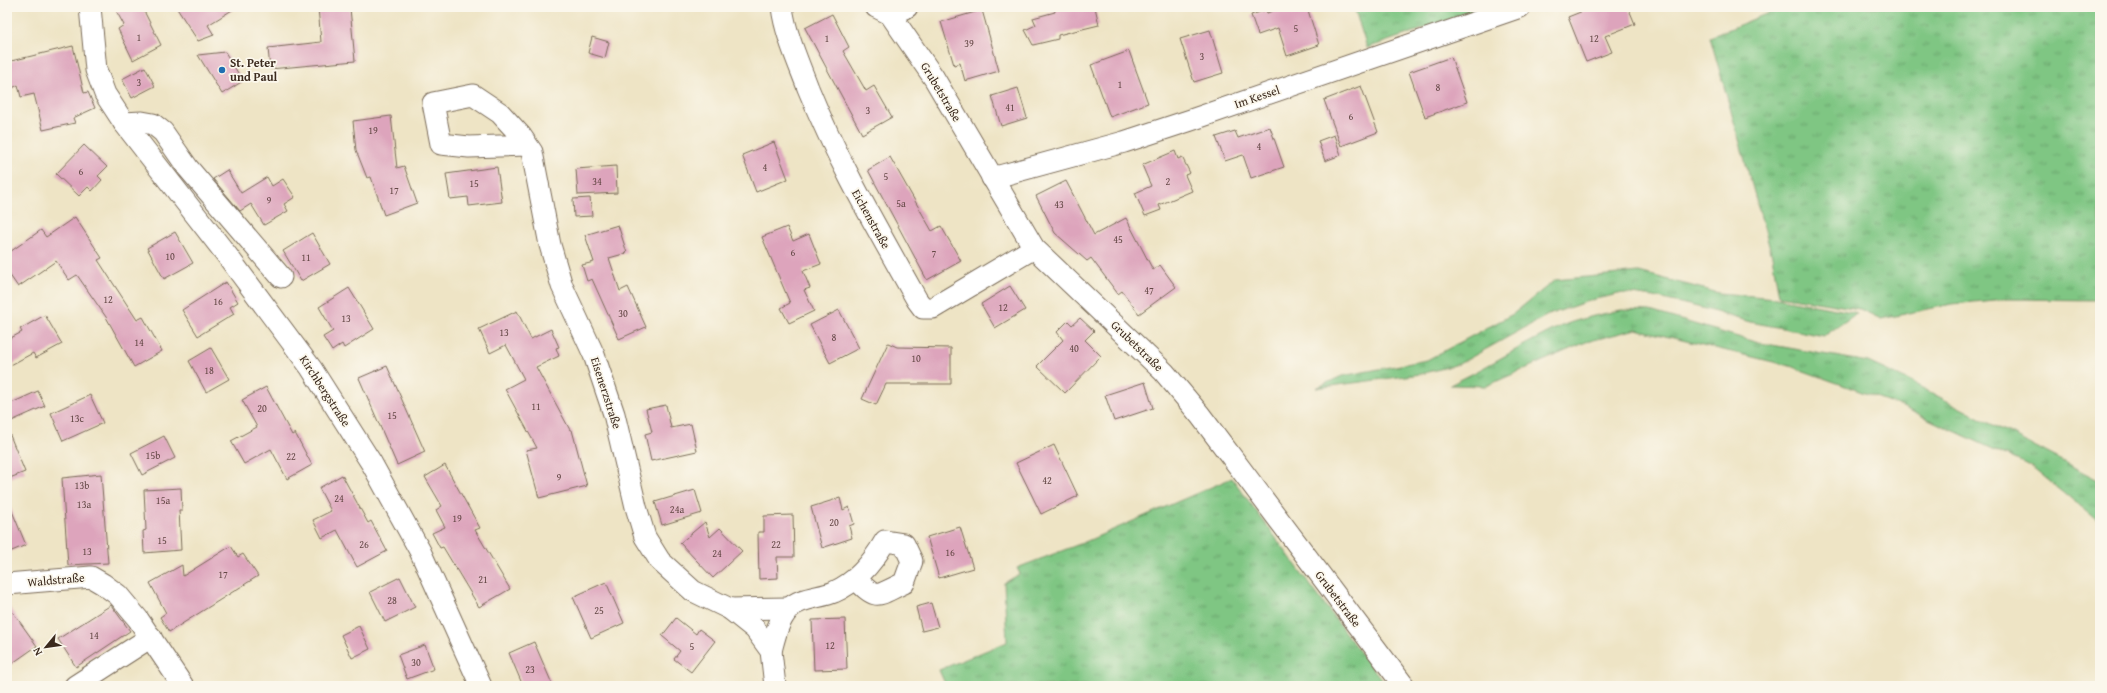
<svg xmlns="http://www.w3.org/2000/svg" width="2107" height="693" font-family="'Gentium Book Plus',serif">
	<style>
		.grass { fill: url(#grass-tufts); stroke: #5d7850 }
		.building { fill: #dda4bc }
		.lines { fill: none; stroke-linecap: round; stroke-linejoin: round }
		.minor-casing { stroke: #7a6b58; stroke-width: 23 }
		.minor { stroke: #fff; stroke-width: 21 }
		.poi-dot { fill: #1f6fb2; stroke: #fbf7ec; stroke-width: 1.5 }
		.labels { text-anchor: middle; stroke-width: 3.5; stroke-linejoin: round; paint-order: stroke }
		.number-label { font-size: 10px; fill: #644846 }
		.poi-label { font-size: 12px; font-weight: bold; fill: #3b2a1e; stroke: #fbf7ec; text-anchor: start }
		.street-label { font-size: 12px; fill: #3b2a1e; stroke: #fbf7ec }
	</style>
	<defs>
		<pattern id="grass-tufts" width="24" height="20" patternUnits="userSpaceOnUse"><rect width="24" height="20" fill="#7fc683"/><path d="M3 7l-1-3M5 7V3M7 7l1-3M15 17l-1-3M17 17v-4M19 17l1-3" fill="none" stroke="#69a16b"/></pattern>
	</defs>
	<rect width="100%" height="100%" fill="#fbf7ec"/>
	<filter id="ink" filterUnits="userSpaceOnUse"><feTurbulence type="fractalNoise" baseFrequency=".025" numOctaves="2"/><feDisplacementMap in="SourceGraphic" scale="8" xChannelSelector="R" yChannelSelector="G"/><feConvolveMatrix kernelMatrix="1 2 1 2 8 2 1 2 1" color-interpolation-filters="sRGB"/></filter>
	<filter id="wash" filterUnits="userSpaceOnUse"><feTurbulence type="fractalNoise" baseFrequency=".012" numOctaves="4" result="noise"/><feDisplacementMap in="SourceGraphic" scale="16" xChannelSelector="R" yChannelSelector="G"/><feGaussianBlur stdDeviation="0.9" result="paint"/><feColorMatrix in="noise" values="0 0 0 0 0 0 0 0 0 0 0 0 0 0 0 0 0 1.4 0 .05"/><feComposite in="paint" operator="in"/></filter>
	<g filter="url(#wash)">
		<rect width="100%" height="100%" fill="#eee4c5"/>
		<g class="grass">
			<path d="M 1354,7 L 1487,7 L 1367,48 Z"/>
			<path d="M 1783,7 L 2100,7 L 2100,300 L 2006,299 L 1952,304 L 1881,319 L 1860,309 L 1779,296 L 1772,256 L 1710,37 Z"/>
			<path d="M 1639,272 L 1719,293 L 1776,298 L 1857,313 L 1824,336 L 1750,322 L 1702,308 L 1654,297 L 1623,293 L 1591,300 L 1548,315 L 1459,364 L 1421,374 L 1316,388 L 1342,376 L 1427,360 L 1513,314 L 1555,280 Z"/>
			<path d="M 1621,310 L 1650,311 L 1755,342 L 1868,362 L 1907,380 L 2100,481 L 2100,522 L 2032,467 L 1898,405 L 1790,366 L 1636,329 L 1586,342 L 1486,386 L 1450,385 C 1486,368 1518,347 1553,330 C 1574,319 1599,315 1621,310 Z"/>
			<path d="M 1232,478 L 1352,642 L 1387,686 L 946,686 L 939,670 L 1007,642 L 1004,583 L 1020,574 L 1017,568 L 1085,542 Z"/>
		</g>
		<g id="blocks">
			<g class="building">
				<path d="M 114,7 L 142,7 L 161,45 L 133,60 L 118,29 L 124,25 Z"/>
				<path d="M 176,7 L 237,7 L 208,25 L 214,35 L 198,41 Z"/>
				<path d="M 318,7 L 350,8 L 355,61 L 270,69 L 268,48 L 321,42 Z"/>
				<path d="M 1054,7 L 1095,7 L 1099,25 L 1058,35 L 1058,39 L 1033,45 L 1025,30 L 1036,25 L 1033,18 L 1055,12 Z"/>
				<path d="M 1283,7 L 1307,7 L 1319,45 L 1287,56 L 1278,28 L 1258,35 L 1251,15 L 1266,10 L 1267,13 Z"/>
				<path d="M 1593,7 L 1628,7 L 1635,24 L 1605,36 L 1612,52 L 1586,62 L 1568,17 Z"/>
				<path d="M 982,10 L 999,71 L 965,81 L 960,63 L 954,65 L 941,22 Z"/>
				<path d="M 832,14 L 849,47 L 843,51 L 866,91 L 874,86 L 892,117 L 862,134 L 805,28 Z"/>
				<path d="M 1210,30 L 1223,73 L 1194,82 L 1180,39 Z"/>
				<path d="M 592,37 L 609,42 L 605,58 L 588,53 Z"/>
				<path d="M 73,46 L 84,93 L 88,92 L 95,108 L 73,118 L 75,123 L 43,130 L 34,94 L 21,97 L 18,85 L 7,91 L 7,62 Z"/>
				<path d="M 1129,51 L 1148,103 L 1110,117 L 1091,65 Z"/>
				<path d="M 225,52 L 243,81 L 222,94 L 198,55 Z"/>
				<path d="M 1451,57 L 1467,102 L 1425,117 L 1409,72 Z"/>
				<path d="M 145,67 L 155,86 L 132,98 L 122,79 Z"/>
				<path d="M 1361,86 L 1378,132 L 1341,146 L 1324,100 Z"/>
				<path d="M 1018,88 L 1027,118 L 1001,126 L 992,96 Z"/>
				<path d="M 391,116 L 397,168 L 404,166 L 417,203 L 384,215 L 371,177 L 367,178 L 356,150 L 353,121 Z"/>
				<path d="M 1270,127 L 1284,167 L 1251,178 L 1243,155 L 1225,161 L 1216,137 L 1235,131 L 1238,138 Z"/>
				<path d="M 1334,135 L 1341,155 L 1325,161 L 1318,141 Z"/>
				<path d="M 774,142 L 788,179 L 756,192 L 742,155 Z"/>
				<path d="M 84,145 L 107,167 L 98,176 L 102,180 L 92,191 L 88,187 L 79,196 L 56,174 Z"/>
				<path d="M 1175,151 L 1178,159 L 1182,157 L 1190,173 L 1185,175 L 1192,191 L 1159,205 L 1161,210 L 1145,216 L 1135,193 L 1151,186 L 1142,165 Z"/>
				<path d="M 890,157 L 932,231 L 941,226 L 961,261 L 927,280 L 868,170 Z"/>
				<path d="M 616,166 L 617,193 L 578,195 L 576,169 Z"/>
				<path d="M 497,167 L 502,202 L 469,206 L 468,197 L 450,199 L 446,174 Z"/>
				<path d="M 227,170 L 241,193 L 267,177 L 272,186 L 283,179 L 295,197 L 284,204 L 288,211 L 264,225 L 251,204 L 240,211 L 213,179 Z"/>
				<path d="M 1066,181 L 1094,235 L 1126,218 L 1153,270 L 1160,265 L 1176,287 L 1139,314 L 1122,291 L 1118,294 L 1091,258 L 1087,261 L 1055,233 L 1036,196 Z"/>
				<path d="M 590,198 L 592,216 L 574,217 L 573,199 Z"/>
				<path d="M 75,217 L 102,258 L 98,260 L 137,320 L 143,317 L 162,351 L 134,367 L 106,317 L 77,275 L 69,280 L 56,261 L 18,287 L 7,271 L 7,254 L 41,230 L 46,237 Z"/>
				<path d="M 618,225 L 627,253 L 609,258 L 620,291 L 628,287 L 646,327 L 619,339 L 592,279 L 587,281 L 582,265 L 594,262 L 585,235 Z"/>
				<path d="M 787,227 L 793,241 L 809,234 L 821,264 L 803,271 L 810,288 L 804,290 L 814,311 L 789,323 L 781,308 L 790,303 L 762,237 Z"/>
				<path d="M 175,232 L 193,263 L 164,279 L 147,248 Z"/>
				<path d="M 312,233 L 330,264 L 301,281 L 283,251 Z"/>
				<path d="M 226,282 L 238,302 L 230,307 L 234,314 L 198,336 L 182,310 Z"/>
				<path d="M 1010,286 L 1025,310 L 995,328 L 981,304 Z"/>
				<path d="M 349,288 L 374,329 L 344,348 L 342,344 L 332,351 L 323,337 L 333,331 L 319,307 Z"/>
				<path d="M 839,310 L 859,348 L 830,363 L 810,325 Z"/>
				<path d="M 517,311 L 531,339 L 551,329 L 559,347 L 556,348 L 559,356 L 536,367 L 570,430 L 572,430 L 587,486 L 539,498 L 526,450 L 537,448 L 505,389 L 524,379 L 506,345 L 490,353 L 479,329 Z"/>
				<path d="M 45,315 L 62,344 L 36,358 L 33,353 L 7,367 L 7,340 L 22,332 L 20,329 Z"/>
				<path d="M 1080,318 L 1094,331 L 1085,340 L 1101,356 L 1065,393 L 1037,366 L 1063,340 L 1057,332 L 1068,321 L 1072,325 Z"/>
				<path d="M 888,343 L 897,347 L 951,348 L 951,384 L 886,384 L 876,405 L 862,399 Z"/>
				<path d="M 211,348 L 229,379 L 206,392 L 189,361 Z"/>
				<path d="M 387,366 L 425,452 L 397,465 L 359,378 Z"/>
				<path d="M 1145,382 L 1153,408 L 1114,421 L 1105,395 Z"/>
				<path d="M 266,387 L 292,435 L 295,433 L 312,465 L 287,479 L 271,449 L 244,464 L 231,441 L 257,427 L 242,400 Z"/>
				<path d="M 38,391 L 45,406 L 7,423 L 7,405 Z"/>
				<path d="M 90,395 L 103,423 L 63,441 L 51,413 Z"/>
				<path d="M 666,405 L 671,428 L 691,424 L 697,451 L 651,461 L 645,434 L 652,432 L 646,409 Z"/>
				<path d="M 7,428 L 25,472 L 7,479 Z"/>
				<path d="M 164,436 L 175,458 L 142,475 L 131,453 Z"/>
				<path d="M 1054,445 L 1078,496 L 1041,514 L 1016,463 Z"/>
				<path d="M 445,465 L 480,528 L 475,530 L 510,589 L 479,607 L 443,547 L 440,548 L 432,533 L 445,527 L 436,510 L 442,506 L 425,477 Z"/>
				<path d="M 101,474 L 108,563 L 68,565 L 62,478 Z"/>
				<path d="M 342,475 L 368,523 L 371,521 L 387,551 L 357,567 L 337,530 L 322,538 L 313,520 L 331,511 L 319,488 Z"/>
				<path d="M 181,488 L 182,510 L 179,510 L 181,550 L 144,553 L 143,531 L 146,530 L 144,490 Z"/>
				<path d="M 695,490 L 702,513 L 662,525 L 655,502 Z"/>
				<path d="M 840,498 L 843,510 L 849,507 L 854,524 L 849,526 L 852,538 L 822,548 L 811,507 Z"/>
				<path d="M 7,499 L 26,545 L 7,553 Z"/>
				<path d="M 793,515 L 794,557 L 777,557 L 778,578 L 759,579 L 758,532 L 764,532 L 764,516 Z"/>
				<path d="M 705,522 L 710,537 L 720,528 L 742,551 L 713,578 L 680,543 Z"/>
				<path d="M 960,527 L 973,568 L 939,578 L 927,537 Z"/>
				<path d="M 231,546 L 238,557 L 243,554 L 258,576 L 169,632 L 160,617 L 166,613 L 150,583 L 182,565 L 183,576 Z"/>
				<path d="M 400,577 L 415,607 L 385,622 L 370,592 Z"/>
				<path d="M 606,582 L 624,623 L 591,638 L 573,597 Z"/>
				<path d="M 931,603 L 938,627 L 922,631 L 916,607 Z"/>
				<path d="M 7,604 L 37,646 L 7,667 Z"/>
				<path d="M 111,605 L 130,631 L 76,667 L 58,639 Z"/>
				<path d="M 676,618 L 696,634 L 699,629 L 715,641 L 691,672 L 674,659 L 680,651 L 662,636 Z"/>
				<path d="M 845,619 L 847,669 L 814,670 L 812,620 Z"/>
				<path d="M 359,626 L 370,649 L 352,658 L 341,635 Z"/>
				<path d="M 534,642 L 553,686 L 523,686 L 509,653 Z"/>
				<path d="M 425,645 L 434,669 L 407,679 L 398,655 Z"/>
			</g>
		</g>
	</g>
	<g filter="url(#ink)">
		<use href="#blocks" fill-opacity="0" stroke="#7a6b58" stroke-width="1"/>
		<g class="lines">
			<g class="minor-casing">
				<g id="minor">
					<path d="M 90,7 L 96,70 L 105,94 L 124,123 L 226,254 L 311,368 L 372,464 L 420,551 L 481,686"/>
					<path d="M 782,7 C 785,33 799,64 808,88 C 838,162 878,230 917,300 L 923,308 L 933,308 L 1034,248"/>
					<path d="M 876,7 L 890,14 L 934,78 L 1034,248 L 1164,372 L 1200,415 L 1404,686"/>
					<path d="M 890,14 L 907,7"/>
					<path d="M 124,123 L 142,122 L 153,124 L 163,132 L 188,168 L 281,277"/>
					<path d="M 527,145 L 469,147 L 441,144 L 433,103 L 473,95 L 500,113 L 521,136 L 532,152 L 550,245 L 562,286 L 594,355 L 614,414 L 636,507 L 645,537 L 660,561 L 693,591 L 730,609 L 755,629 L 771,651 L 775,686"/>
					<path d="M 992,178 L 1124,142 L 1191,120 L 1520,7"/>
					<path d="M 7,584 L 91,577 L 103,584 L 118,595 L 138,619 L 183,686"/>
					<path d="M 730,609 L 789,608"/>
					<path d="M 771,651 C 775,636 778,621 789,609 C 799,597 821,598 834,592 C 857,582 873,562 885,541 L 904,544 L 912,561 L 904,583 C 877,595 878,602 856,579"/>
					<path d="M 75,686 L 151,637"/>
				</g>
			</g>
			<use href="#minor" class="minor"/>
		</g>
	</g>
	<circle class="poi-dot" cx="222" cy="70" r="4"/>
	<g class="labels">
		<g class="number-label">
			<text x="1296" y="32">5</text>
			<text x="139" y="41">1</text>
			<text x="827" y="42">1</text>
			<text x="1594" y="42">12</text>
			<text x="969" y="47">39</text>
			<text x="1202" y="60">3</text>
			<text x="139" y="86">3</text>
			<text x="1120" y="88">1</text>
			<text x="1438" y="91">8</text>
			<text x="1010" y="111">41</text>
			<text x="868" y="114">3</text>
			<text x="1351" y="120">6</text>
			<text x="373" y="134">19</text>
			<text x="1259" y="150">4</text>
			<text x="765" y="171">4</text>
			<text x="81" y="175">6</text>
			<text x="886" y="180">5</text>
			<text x="597" y="185">34</text>
			<text x="1168" y="185">2</text>
			<text x="474" y="187">15</text>
			<text x="394" y="194">17</text>
			<text x="269" y="204">9</text>
			<text x="901" y="207">5a</text>
			<text x="1059" y="208">43</text>
			<text x="1118" y="243">45</text>
			<text x="793" y="256">6</text>
			<text x="934" y="257">7</text>
			<text x="170" y="260">10</text>
			<text x="306" y="261">11</text>
			<text x="1149" y="294">47</text>
			<text x="108" y="303">12</text>
			<text x="218" y="305">16</text>
			<text x="1003" y="311">12</text>
			<text x="623" y="317">30</text>
			<text x="346" y="322">13</text>
			<text x="504" y="336">13</text>
			<text x="834" y="341">8</text>
			<text x="139" y="346">14</text>
			<text x="1074" y="352">40</text>
			<text x="916" y="362">10</text>
			<text x="209" y="374">18</text>
			<text x="536" y="410">11</text>
			<text x="262" y="412">20</text>
			<text x="392" y="419">15</text>
			<text x="77" y="422">13c</text>
			<text x="153" y="459">15b</text>
			<text x="291" y="460">22</text>
			<text x="559" y="481">9</text>
			<text x="1047" y="484">42</text>
			<text x="82" y="489">13b</text>
			<text x="339" y="502">24</text>
			<text x="163" y="504">15a</text>
			<text x="84" y="508">13a</text>
			<text x="677" y="513">24a</text>
			<text x="457" y="522">19</text>
			<text x="834" y="526">20</text>
			<text x="162" y="544">15</text>
			<text x="364" y="548">26</text>
			<text x="776" y="548">22</text>
			<text x="87" y="555">13</text>
			<text x="950" y="556">16</text>
			<text x="717" y="557">24</text>
			<text x="223" y="578">17</text>
			<text x="483" y="583">21</text>
			<text x="392" y="604">28</text>
			<text x="599" y="614">25</text>
			<text x="94" y="639">14</text>
			<text x="830" y="649">12</text>
			<text x="692" y="650">5</text>
			<text x="416" y="666">30</text>
			<text x="530" y="673">23</text>
		</g>
		<g class="poi-label">
			<text x="230" y="67">St. Peter<tspan x="230" dy="14">und Paul</tspan></text>
		</g>
		<g class="street-label">
			<text transform="translate(941 92) rotate(59)" y="4">Grubetstraße</text>
			<text transform="translate(1257 97) rotate(-19)" y="4">Im Kessel</text>
			<text transform="translate(871 219) rotate(61)" y="4">Eichenstraße</text>
			<text transform="translate(1137 346) rotate(44)" y="4">Grubetstraße</text>
			<text transform="translate(325 391) rotate(57)" y="4">Kirchbergstraße</text>
			<text transform="translate(606 393) rotate(72)" y="4">Eisenerzstraße</text>
			<text transform="translate(56 580) rotate(-5)" y="4">Waldstraße</text>
			<text transform="translate(1338 599) rotate(53)" y="4">Grubetstraße</text>
		</g>
	</g>
	<rect width="2107" height="693" fill="none" stroke="#fbf7ec" stroke-width="24"/>
	<g transform="translate(46 647) rotate(241)" stroke="#fbf7ec" stroke-width="3" paint-order="stroke">
	<path d="M0-3L7 15L0 10L-7 15Z" fill="#3b2a1e"/>
	<text y="-6" font-size="11" font-weight="bold" text-anchor="middle" fill="#3b2a1e">N</text>
	</g>
</svg>
